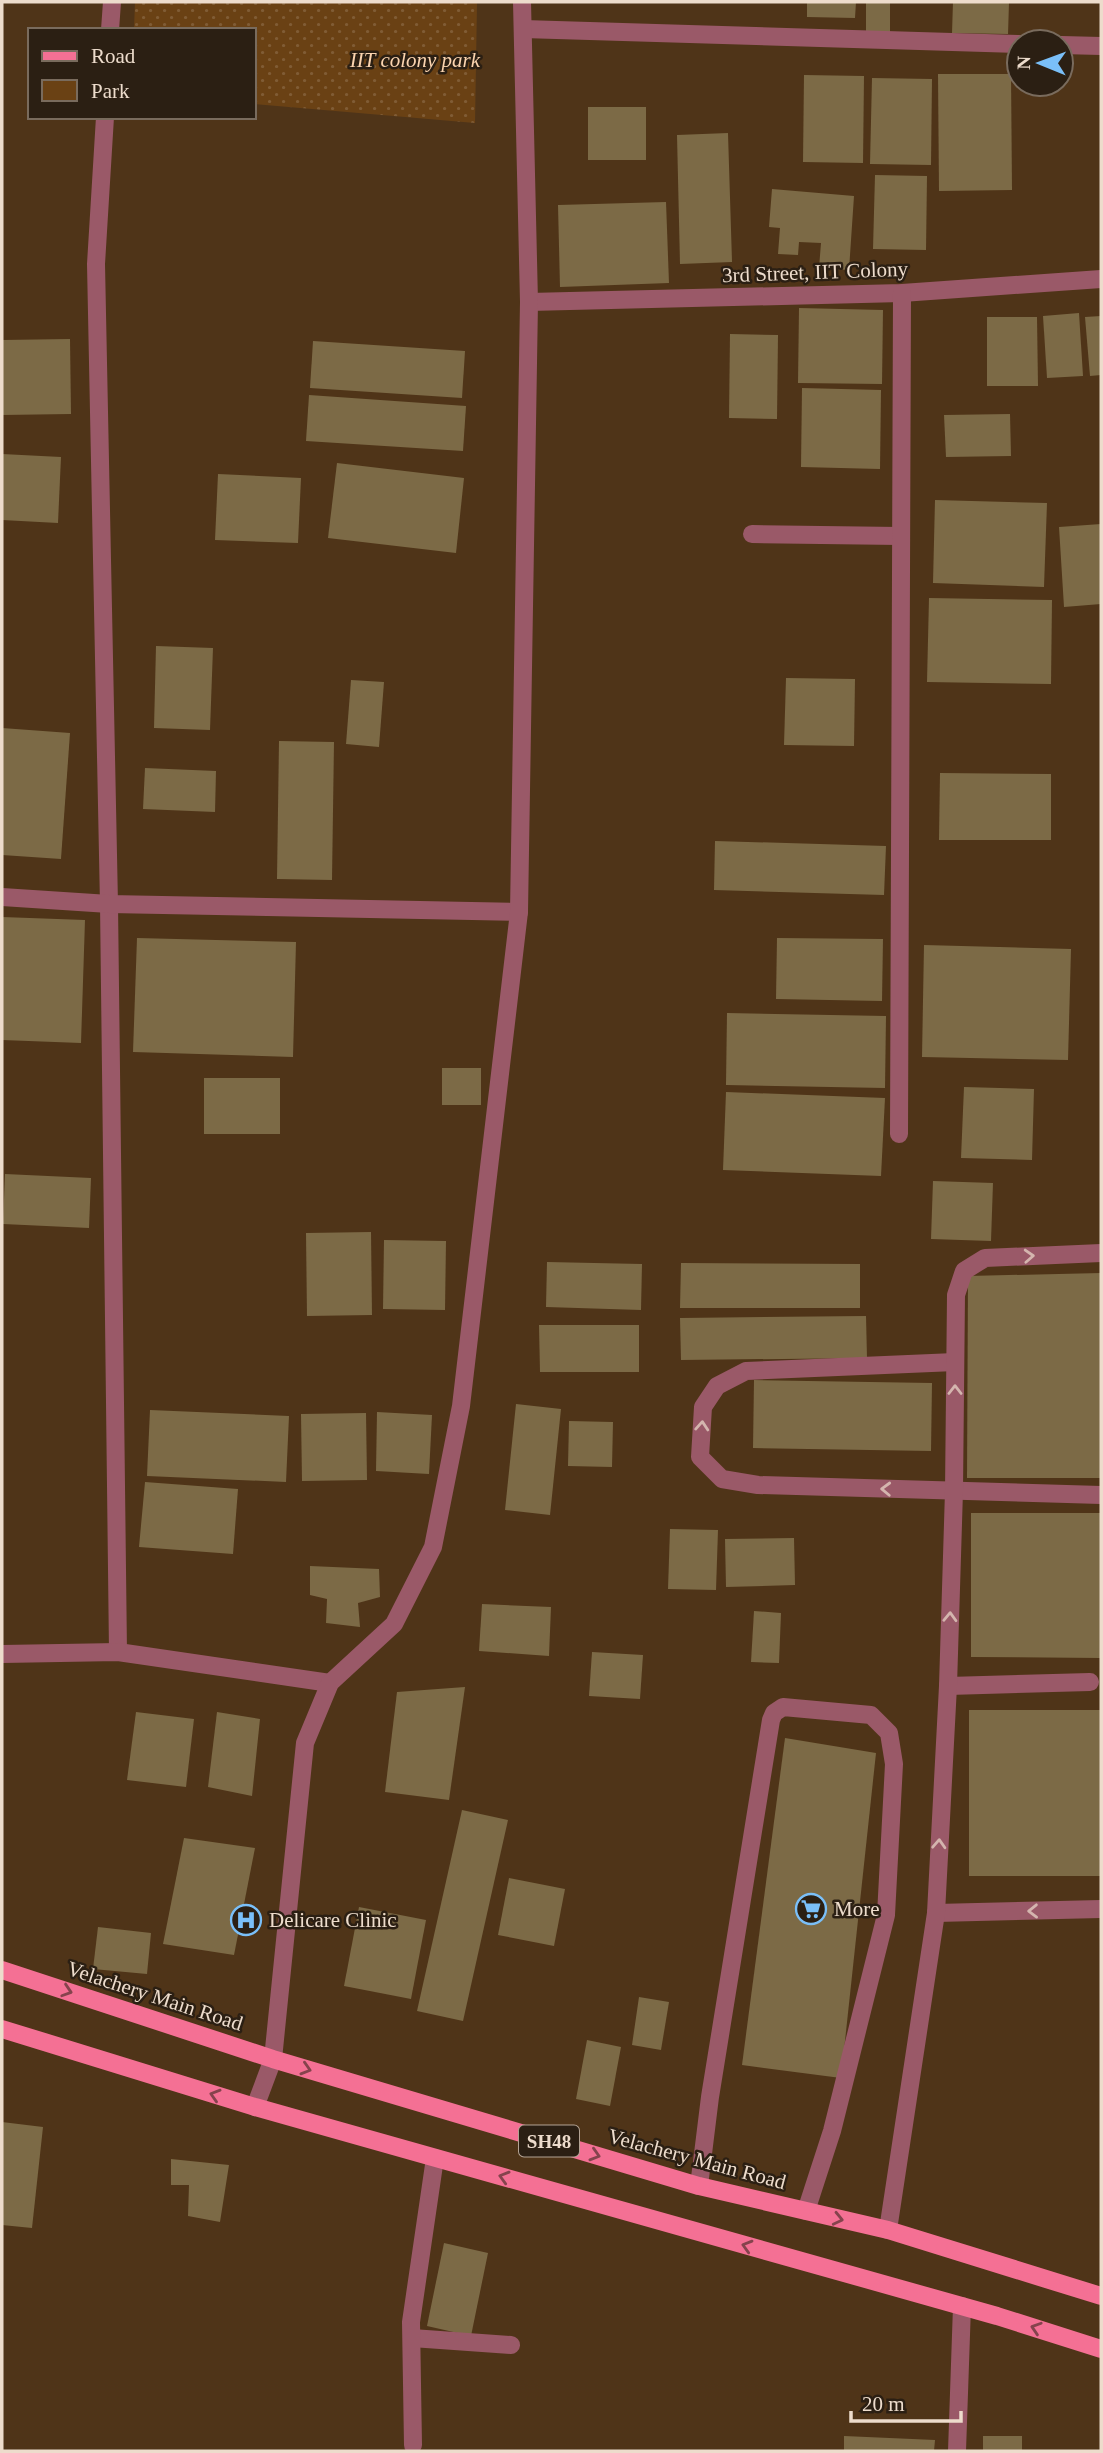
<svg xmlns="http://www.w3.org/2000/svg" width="1103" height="2453" font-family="'Times New Roman',serif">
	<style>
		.green { fill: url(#green-dots) }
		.building { fill: #7c6a46 }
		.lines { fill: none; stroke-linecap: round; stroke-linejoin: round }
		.street { stroke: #9a5968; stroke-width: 18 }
		.primary { stroke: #f47094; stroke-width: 18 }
		.oneway { stroke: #d4b5ae }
		.oneway2 { stroke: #85434d }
		.labels { text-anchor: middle; stroke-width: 5; stroke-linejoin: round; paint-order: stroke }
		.shield { fill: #2b1f13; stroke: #b3a394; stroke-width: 2 }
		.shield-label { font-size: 19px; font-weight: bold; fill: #eddccc }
		.park-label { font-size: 21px; font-style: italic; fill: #fbd4af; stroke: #2b1f13 }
		.street-label { font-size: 21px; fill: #eddccc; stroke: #2b1f13 }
		.poi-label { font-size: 21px; fill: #eddccc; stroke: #2b1f13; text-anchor: start }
	</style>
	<defs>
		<pattern id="green-dots" width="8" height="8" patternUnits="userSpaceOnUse" patternTransform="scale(1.75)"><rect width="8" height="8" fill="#6a4114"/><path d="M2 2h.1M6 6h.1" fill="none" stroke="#805c35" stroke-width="1.8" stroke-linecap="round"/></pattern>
	</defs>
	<rect width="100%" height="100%" fill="#4f3418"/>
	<path class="green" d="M 135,2 L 477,2 L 475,123 L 254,104 L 254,30 L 134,30 Z"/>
	<g class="building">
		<path d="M 807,2 L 856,2 L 855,18 L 807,17 Z"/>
		<rect x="866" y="2" width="24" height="34"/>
		<path d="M 953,2 L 1009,2 L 1008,34 L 952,33 Z"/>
		<path d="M 938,74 L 1011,74 L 1012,190 L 939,191 Z"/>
		<path d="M 804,75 L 864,76 L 863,163 L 803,162 Z"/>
		<path d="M 872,78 L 932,79 L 931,165 L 870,164 Z"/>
		<rect x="588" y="107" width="58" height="53"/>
		<path d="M 728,133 L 732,262 L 680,264 L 677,135 Z"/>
		<path d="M 875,175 L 927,176 L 926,250 L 873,249 Z"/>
		<path d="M 772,189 L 854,196 L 849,270 L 819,268 L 821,243 L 799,242 L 798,255 L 778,254 L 780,228 L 769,227 Z"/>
		<path d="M 666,202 L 669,283 L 560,287 L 558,205 Z"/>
		<path d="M 799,308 L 883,310 L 882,384 L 798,383 Z"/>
		<path d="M 1079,313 L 1083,376 L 1047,378 L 1043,316 Z"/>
		<path d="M 1101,316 L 1101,375 L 1090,376 L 1085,317 Z"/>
		<path d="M 987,317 L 1037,317 L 1038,386 L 987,386 Z"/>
		<path d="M 730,334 L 778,335 L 777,419 L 729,418 Z"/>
		<path d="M 70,339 L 71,414 L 2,415 L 2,340 Z"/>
		<path d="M 313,341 L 465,351 L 462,398 L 310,388 Z"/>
		<path d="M 802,388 L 881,390 L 880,469 L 801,467 Z"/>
		<path d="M 309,395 L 466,406 L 463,451 L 306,441 Z"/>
		<path d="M 1010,414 L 1011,456 L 946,457 L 944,415 Z"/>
		<path d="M 2,454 L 61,457 L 58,523 L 2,520 Z"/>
		<path d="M 337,463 L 464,478 L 456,553 L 328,538 Z"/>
		<path d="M 218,474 L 301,478 L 298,543 L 215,540 Z"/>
		<path d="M 935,500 L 1047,503 L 1044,587 L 933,583 Z"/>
		<path d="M 1101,524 L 1101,604 L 1064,607 L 1059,527 Z"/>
		<path d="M 929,598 L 1052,600 L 1051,684 L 927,682 Z"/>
		<path d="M 156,646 L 213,648 L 210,730 L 154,728 Z"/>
		<path d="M 786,678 L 855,679 L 854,746 L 784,745 Z"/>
		<path d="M 351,680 L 384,682 L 379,747 L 346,744 Z"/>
		<path d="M 2,728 L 70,733 L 61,859 L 2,855 Z"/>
		<path d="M 279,741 L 334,742 L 332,880 L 277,879 Z"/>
		<path d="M 145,768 L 216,771 L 215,812 L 143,809 Z"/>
		<path d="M 940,773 L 1051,774 L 1051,840 L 939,840 Z"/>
		<path d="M 715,841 L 886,846 L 884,895 L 714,890 Z"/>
		<path d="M 2,917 L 85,920 L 81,1043 L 2,1040 Z"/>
		<path d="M 137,938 L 296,942 L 293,1057 L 133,1052 Z"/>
		<path d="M 777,938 L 883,939 L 882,1001 L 776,999 Z"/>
		<path d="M 924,945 L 1071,949 L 1068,1060 L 922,1057 Z"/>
		<path d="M 727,1013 L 886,1016 L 885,1088 L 726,1085 Z"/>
		<rect x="442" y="1068" width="39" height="37"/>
		<rect x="204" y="1078" width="76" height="56"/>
		<path d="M 964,1087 L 1034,1089 L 1032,1160 L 961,1158 Z"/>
		<path d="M 726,1092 L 885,1098 L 881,1176 L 723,1170 Z"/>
		<path d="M 5,1174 L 91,1178 L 89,1228 L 3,1224 Z"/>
		<path d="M 933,1181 L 993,1183 L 991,1241 L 931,1239 Z"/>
		<path d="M 371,1232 L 372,1315 L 307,1316 L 306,1233 Z"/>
		<path d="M 384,1240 L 446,1241 L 445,1310 L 383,1309 Z"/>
		<path d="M 547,1262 L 642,1264 L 641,1310 L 546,1307 Z"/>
		<path d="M 681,1263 L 860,1264 L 860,1308 L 680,1308 Z"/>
		<path d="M 1101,1273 L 1101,1478 L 967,1478 L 968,1276 Z"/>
		<path d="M 866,1316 L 867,1358 L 681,1360 L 680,1318 Z"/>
		<path d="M 539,1325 L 639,1325 L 639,1372 L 540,1372 Z"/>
		<path d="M 754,1380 L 932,1383 L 931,1451 L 753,1448 Z"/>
		<path d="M 516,1404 L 561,1409 L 550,1515 L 505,1510 Z"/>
		<path d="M 150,1410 L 289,1416 L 286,1482 L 147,1476 Z"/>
		<path d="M 377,1412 L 432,1415 L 429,1474 L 376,1471 Z"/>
		<path d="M 366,1413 L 367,1480 L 302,1481 L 301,1414 Z"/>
		<path d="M 569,1421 L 613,1422 L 612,1467 L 568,1466 Z"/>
		<path d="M 145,1482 L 238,1489 L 233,1554 L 139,1547 Z"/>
		<path d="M 971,1513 L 1101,1513 L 1101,1658 L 971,1657 Z"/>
		<path d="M 670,1529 L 718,1530 L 716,1590 L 668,1589 Z"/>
		<path d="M 794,1538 L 795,1585 L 726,1587 L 725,1539 Z"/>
		<path d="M 310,1566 L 379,1569 L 380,1597 L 358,1603 L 360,1627 L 326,1623 L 327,1599 L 310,1595 Z"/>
		<path d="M 482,1604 L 551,1607 L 549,1656 L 479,1651 Z"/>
		<path d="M 754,1611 L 781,1613 L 779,1663 L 751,1662 Z"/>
		<path d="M 592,1652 L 643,1655 L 640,1699 L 589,1696 Z"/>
		<path d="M 465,1687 L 449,1800 L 385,1792 L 397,1692 Z"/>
		<rect x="969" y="1710" width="132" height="166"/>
		<path d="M 136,1712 L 194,1719 L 186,1787 L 127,1780 Z"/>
		<path d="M 217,1712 L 260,1719 L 252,1796 L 208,1787 Z"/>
		<path d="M 785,1738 L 876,1753 L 841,2078 L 742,2065 Z"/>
		<path d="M 462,1810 L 508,1820 L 463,2021 L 417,2011 Z"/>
		<path d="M 184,1838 L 255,1848 L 234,1955 L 163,1944 Z"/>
		<path d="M 509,1878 L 565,1889 L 554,1946 L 498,1935 Z"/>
		<path d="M 359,1907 L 426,1920 L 411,1999 L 344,1986 Z"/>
		<path d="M 98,1927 L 151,1933 L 147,1974 L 93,1969 Z"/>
		<path d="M 639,1997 L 669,2002 L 661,2050 L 632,2045 Z"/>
		<path d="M 587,2040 L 621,2047 L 610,2106 L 576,2099 Z"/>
		<path d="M 2,2122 L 43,2127 L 32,2228 L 2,2225 Z"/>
		<path d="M 171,2159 L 229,2165 L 220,2222 L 188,2216 L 189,2185 L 171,2185 Z"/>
		<path d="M 444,2243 L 488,2253 L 471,2336 L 427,2326 Z"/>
		<path d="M 844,2436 L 935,2440 L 934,2451 L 844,2451 Z"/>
		<rect x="983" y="2436" width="39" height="15"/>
	</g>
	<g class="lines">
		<g class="street">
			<path d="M 523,29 L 1019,44"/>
			<path d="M 110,30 L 112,2"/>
			<path d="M 1061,45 L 1101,46"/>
			<path d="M 105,117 L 96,264 L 109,904 L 118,1652"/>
			<path d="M 529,302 L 902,293 L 1101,279"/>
			<path d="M 752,534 L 900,536"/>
			<path d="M 2,897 L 109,904 L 519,912"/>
			<path d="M 899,1134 L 902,293"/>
			<path d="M 955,1362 L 746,1371 L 717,1386 L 703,1407 L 700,1457 L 722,1479 L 758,1485 L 1101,1495"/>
			<path d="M 2,1654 L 118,1652 L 330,1683"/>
			<path d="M 948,1686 L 1090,1682"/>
			<path d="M 936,1913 L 1101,1909"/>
			<path d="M 255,2107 L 273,2059 L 305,1743 L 330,1683 L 394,1624 L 433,1547 L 461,1406 L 519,912 L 529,302 L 522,2"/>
			<path d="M 699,2186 L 710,2097 L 771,1720 L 774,1713 L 783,1707 L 871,1715 L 889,1733 L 894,1764 L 886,1915 L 832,2131 L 806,2211"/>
			<path d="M 888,2230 L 936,1913 L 948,1686 L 954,1491 L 956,1295 L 964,1271 L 985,1258 L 1101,1253"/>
			<path d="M 412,2338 L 511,2345"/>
			<path d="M 413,2445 L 411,2322 L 435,2158"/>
			<path d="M 957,2451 L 962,2306"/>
		</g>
		<g class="primary">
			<path d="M 2,1970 L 273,2059 L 699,2186 L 888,2230 L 1101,2296"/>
			<path d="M 2,2029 L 255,2107 L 997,2316 L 1101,2349"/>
		</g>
	</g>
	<defs><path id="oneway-chevron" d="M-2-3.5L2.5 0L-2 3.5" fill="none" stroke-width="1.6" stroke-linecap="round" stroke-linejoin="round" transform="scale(1.75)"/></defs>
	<g class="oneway">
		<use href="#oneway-chevron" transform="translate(1029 1256) rotate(-3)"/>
		<use href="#oneway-chevron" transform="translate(955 1390) rotate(-90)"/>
		<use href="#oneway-chevron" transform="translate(702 1426) rotate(-86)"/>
		<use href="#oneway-chevron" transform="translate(886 1489) rotate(-178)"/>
		<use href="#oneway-chevron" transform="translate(950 1617) rotate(-88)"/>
		<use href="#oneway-chevron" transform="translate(939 1844) rotate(-87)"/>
		<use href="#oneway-chevron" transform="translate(1033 1911) rotate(179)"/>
	</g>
	<g class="oneway2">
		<use href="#oneway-chevron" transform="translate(67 1991) rotate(18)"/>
		<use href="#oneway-chevron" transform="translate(306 2069) rotate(17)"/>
		<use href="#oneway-chevron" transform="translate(215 2095) rotate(-163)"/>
		<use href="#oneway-chevron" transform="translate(595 2155) rotate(17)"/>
		<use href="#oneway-chevron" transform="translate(504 2177) rotate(-164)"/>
		<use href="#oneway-chevron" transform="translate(838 2219) rotate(13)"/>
		<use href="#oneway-chevron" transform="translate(747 2246) rotate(-164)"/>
		<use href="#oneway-chevron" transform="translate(1036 2328) rotate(-162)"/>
	</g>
	<defs>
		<g id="supermarket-ring" transform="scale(1.575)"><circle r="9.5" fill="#2b1f13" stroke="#7abff8" stroke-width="1.5"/><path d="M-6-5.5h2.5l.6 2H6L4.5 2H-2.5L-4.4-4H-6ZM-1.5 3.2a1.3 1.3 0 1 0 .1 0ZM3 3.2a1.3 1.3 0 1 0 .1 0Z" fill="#7abff8"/></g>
		<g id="hospital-ring" transform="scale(1.575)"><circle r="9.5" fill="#2b1f13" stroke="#7abff8" stroke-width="1.5"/><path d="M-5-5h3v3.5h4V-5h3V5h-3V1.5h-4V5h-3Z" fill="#7abff8"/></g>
	</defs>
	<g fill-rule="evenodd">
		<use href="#supermarket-ring" x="811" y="1909"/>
		<use href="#hospital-ring" x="246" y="1920"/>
	</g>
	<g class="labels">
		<rect class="shield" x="519" y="2125.5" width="60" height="31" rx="5"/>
		<g class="shield-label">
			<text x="549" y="2148">SH48</text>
		</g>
		<g class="park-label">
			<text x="415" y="67">IIT colony park</text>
		</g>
		<g class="street-label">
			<text transform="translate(815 272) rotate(-2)" y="7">3rd Street, IIT Colony</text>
			<text transform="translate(155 1996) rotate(18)" y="7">Velachery Main Road</text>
			<text transform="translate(697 2159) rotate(15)" y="7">Velachery Main Road</text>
		</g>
		<g class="poi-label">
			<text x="834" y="1916">More</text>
			<text x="269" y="1927">Delicare Clinic</text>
		</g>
	</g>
	<rect width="1103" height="2453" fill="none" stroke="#eddccc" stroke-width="7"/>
	<rect x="28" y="28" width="228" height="91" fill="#2b1f13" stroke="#796b5d" stroke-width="2"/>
	<rect x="42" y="51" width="35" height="10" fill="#f47094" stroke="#796b5d" stroke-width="2"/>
	<text x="91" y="63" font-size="21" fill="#eddccc">Road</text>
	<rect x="42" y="80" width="35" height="21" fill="#6a4114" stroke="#796b5d" stroke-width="2"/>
	<text x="91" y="98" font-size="21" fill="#eddccc">Park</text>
	<g transform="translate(1040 63) rotate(271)"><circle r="33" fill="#2b1f13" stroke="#796b5d" stroke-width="2"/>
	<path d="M0-5L12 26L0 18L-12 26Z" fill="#7abff8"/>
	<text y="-10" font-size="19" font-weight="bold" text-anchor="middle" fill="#eddccc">N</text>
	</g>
	<path d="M851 2411v10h110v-10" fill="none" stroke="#eddccc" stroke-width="3.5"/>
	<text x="862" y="2411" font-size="21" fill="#eddccc" stroke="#2b1f13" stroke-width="5" paint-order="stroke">20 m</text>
</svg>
